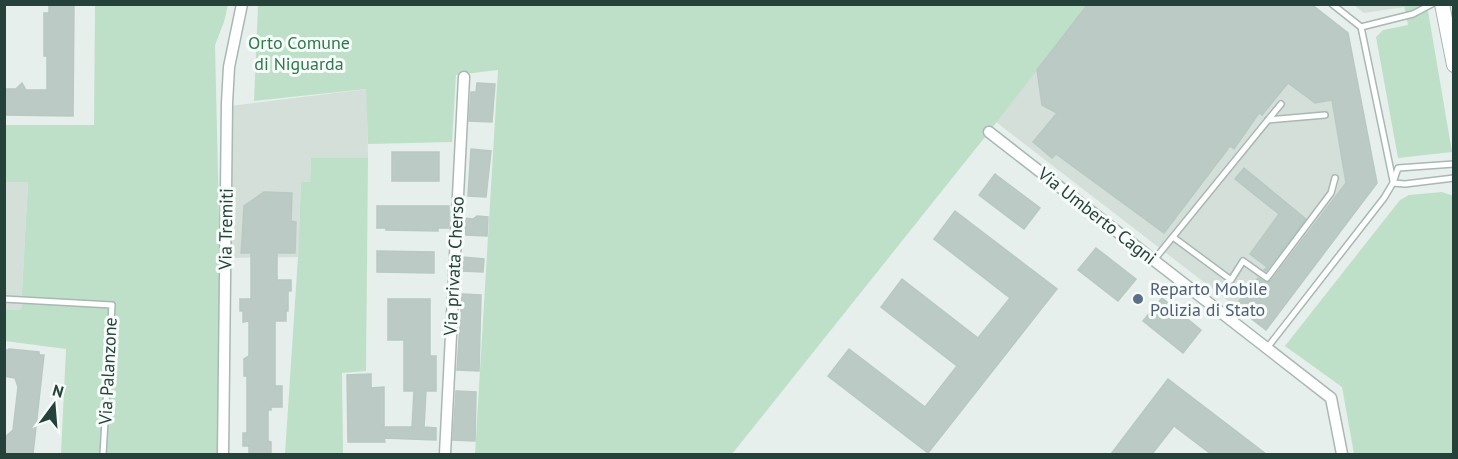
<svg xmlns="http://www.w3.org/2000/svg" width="1458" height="459" font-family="'PT Sans',sans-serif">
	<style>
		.built { fill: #d4dfda }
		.green { fill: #bfe0c8 }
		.building { fill: #bbcac4; stroke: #b8c9c2; stroke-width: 1.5 }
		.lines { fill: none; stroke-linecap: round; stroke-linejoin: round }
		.service-casing { stroke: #a8b8b2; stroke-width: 8 }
		.minor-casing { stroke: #a8b8b2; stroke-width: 13 }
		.tertiary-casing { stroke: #a8b8b2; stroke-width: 16 }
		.service { stroke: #fff; stroke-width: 5 }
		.minor { stroke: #fff; stroke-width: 10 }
		.tertiary { stroke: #fff; stroke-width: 14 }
		.service-dot { fill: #5c6f8a; stroke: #f7fbf9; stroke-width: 2 }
		.labels { text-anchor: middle; stroke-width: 6; stroke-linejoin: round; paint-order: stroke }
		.park-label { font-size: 18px; fill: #2d7a4b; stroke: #f7fbf9 }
		.street-label { font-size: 18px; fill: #24423a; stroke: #f7fbf9 }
		.service-label { font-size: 18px; fill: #4e5e75; stroke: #f7fbf9; text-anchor: start }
	</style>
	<rect width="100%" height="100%" fill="#e6efeb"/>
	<g class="built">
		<path d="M 1088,5 L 1311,5 L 1348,33 L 1377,183 L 1266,330 L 996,122 Z"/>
		<path d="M 1354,5 L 1404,5 L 1405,7 L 1364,13 Z"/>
		<path d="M 367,89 L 368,158 L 311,158 L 310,182 L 301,183 L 298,257 L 229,258 L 230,106 Z"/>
		<path d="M 28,181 L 21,310 L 5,309 L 4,182 Z"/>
	</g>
	<g class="green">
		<path d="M 95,5 L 228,5 L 224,22 L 215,45 L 220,258 L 219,454 L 61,454 L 66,349 L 5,341 L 4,309 L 21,310 L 28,182 L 5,182 L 5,125 L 94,125 Z"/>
		<path d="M 258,5 L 1088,5 L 989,132 L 732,454 L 475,454 L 498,70 L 456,75 L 452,142 L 368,144 L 366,89 L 254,101 Z"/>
		<path d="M 1404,5 L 1427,5 L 1452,152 L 1398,158 L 1376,37 L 1383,30 L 1408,25 Z"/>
		<path d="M 311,158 L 368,158 L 366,371 L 342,373 L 343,454 L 285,454 L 298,257 L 301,182 L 310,182 Z"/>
		<path d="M 1442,192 L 1454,196 L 1453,454 L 1354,454 L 1342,387 L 1285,346 L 1400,200 L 1409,195 Z"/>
	</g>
	<g class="building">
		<path d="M 49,4 L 74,4 L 73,116 L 4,115 L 4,89 L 16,89 L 22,83 L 26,90 L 47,90 L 47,56 L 44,56 L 44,13 L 49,13 Z"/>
		<path d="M 1088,4 L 1311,4 L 1348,33 L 1377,183 L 1266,330 L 1235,306 L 1258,278 L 1266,283 L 1271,281 L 1346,183 L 1332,100 L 1315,103 L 1288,83 L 1262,115 L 1259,113 L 1234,149 L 1230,146 L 1164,233 L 1056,154 L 1052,158 L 1033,142 L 1057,113 L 1042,105 L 1037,70 Z"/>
		<path d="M 477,83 L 495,84 L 492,122 L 469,121 L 471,92 L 476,92 Z"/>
		<path d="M 471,149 L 491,151 L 486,197 L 468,196 Z"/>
		<rect x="392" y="152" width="47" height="29"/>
		<path d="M 1244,168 L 1306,219 L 1266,271 L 1264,270 L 1267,267 L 1250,254 L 1279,214 L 1235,179 Z"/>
		<path d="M 995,174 L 1040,208 L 1024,229 L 979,195 Z"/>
		<path d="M 264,192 L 292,193 L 291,221 L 296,222 L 295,253 L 277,253 L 277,280 L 291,280 L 291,291 L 288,291 L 288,311 L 286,311 L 286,321 L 275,321 L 275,386 L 282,386 L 282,407 L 271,407 L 271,410 L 268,410 L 268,441 L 271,442 L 271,454 L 249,454 L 249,446 L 243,446 L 243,433 L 247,433 L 247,376 L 244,376 L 244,359 L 249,356 L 249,321 L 243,322 L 243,311 L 240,311 L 240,299 L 251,299 L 251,253 L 241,253 L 242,241 L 244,206 Z"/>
		<path d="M 377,206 L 449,206 L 449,228 L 438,228 L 438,231 L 386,230 L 386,228 L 377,228 Z"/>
		<path d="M 955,211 L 1057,289 L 928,453 L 828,376 L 849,349 L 925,407 L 957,366 L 881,307 L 902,279 L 978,338 L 1010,298 L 934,239 Z"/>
		<path d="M 477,216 L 488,217 L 487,236 L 466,235 L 464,218 L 473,219 Z"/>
		<path d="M 1096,248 L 1136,279 L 1118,301 L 1078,270 Z"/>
		<path d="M 377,251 L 434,252 L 434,273 L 377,272 Z"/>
		<path d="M 462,257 L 484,259 L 483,272 L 462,271 Z"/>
		<path d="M 462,294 L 481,295 L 479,371 L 457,370 Z"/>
		<path d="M 1162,298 L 1201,330 L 1183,353 L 1143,321 Z"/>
		<path d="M 388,299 L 430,299 L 430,356 L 436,356 L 436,391 L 426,391 L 424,427 L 436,428 L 436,440 L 384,438 L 385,442 L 348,442 L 347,375 L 371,374 L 371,388 L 384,387 L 384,427 L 412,427 L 414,391 L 404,391 L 404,340 L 388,340 Z"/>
		<path d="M 9,349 L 39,352 L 39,355 L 44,355 L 33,454 L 4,454 L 4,438 L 13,430 L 18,387 L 15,378 L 4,376 L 4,350 L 8,350 Z"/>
		<path d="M 1168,379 L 1266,454 L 1211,454 L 1174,426 L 1152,454 L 1111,454 Z"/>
		<path d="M 456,391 L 476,392 L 475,441 L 453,440 Z"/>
	</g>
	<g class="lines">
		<g class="service-casing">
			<g id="service">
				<path d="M 1332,4 L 1361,27"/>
				<path d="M 1361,27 L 1393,181"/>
				<path d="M 1361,27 L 1413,14 L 1432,4"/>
				<path d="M 1268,120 L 1325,115"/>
				<path d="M 1393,183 L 1405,184 L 1454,178"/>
				<path d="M 1173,237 L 1231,280 L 1243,261 L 1267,278 L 1331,193 L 1335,178"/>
				<path d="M 1154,260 L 1281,104"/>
				<path d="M 4,299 L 112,305 L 103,454"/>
				<path d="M 1267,348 L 1384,198 L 1393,183 L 1398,168 L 1454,164"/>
			</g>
		</g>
		<g class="minor-casing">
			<g id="minor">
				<path d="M 989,132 L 1331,398 L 1342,454"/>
				<path d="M 223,454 L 227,103 L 229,67 L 242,4"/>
				<path d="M 445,454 L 464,77"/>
			</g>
		</g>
		<g class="tertiary-casing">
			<path id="tertiary" d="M 1442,4 L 1454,65"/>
		</g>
		<use href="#service" class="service"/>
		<use href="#minor" class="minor"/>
		<use href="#tertiary" class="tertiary"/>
	</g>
	<circle class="service-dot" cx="1138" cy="299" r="6"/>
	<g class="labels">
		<g class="park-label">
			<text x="299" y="49">Orto Comune<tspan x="299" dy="21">di Niguarda</tspan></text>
		</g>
		<g class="street-label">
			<text transform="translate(1097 216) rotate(38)" y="6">Via Umberto Cagni</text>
			<text transform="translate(226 229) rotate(-89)" y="6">Via Tremiti</text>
			<text transform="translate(454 266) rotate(-87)" y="6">Via privata Cherso</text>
			<text transform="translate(108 371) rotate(-87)" y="6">Via Palanzone</text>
		</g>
		<g class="service-label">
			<text x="1150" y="295">Reparto Mobile<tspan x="1150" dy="21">Polizia di Stato</tspan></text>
		</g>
	</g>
	<rect width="1458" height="459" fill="none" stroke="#24423a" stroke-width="12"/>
	<g transform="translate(54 405) rotate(16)" stroke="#f7fbf9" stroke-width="4.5" paint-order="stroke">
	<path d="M0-4.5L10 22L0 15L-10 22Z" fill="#24423a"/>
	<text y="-9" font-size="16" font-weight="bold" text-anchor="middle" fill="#24423a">N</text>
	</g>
</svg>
